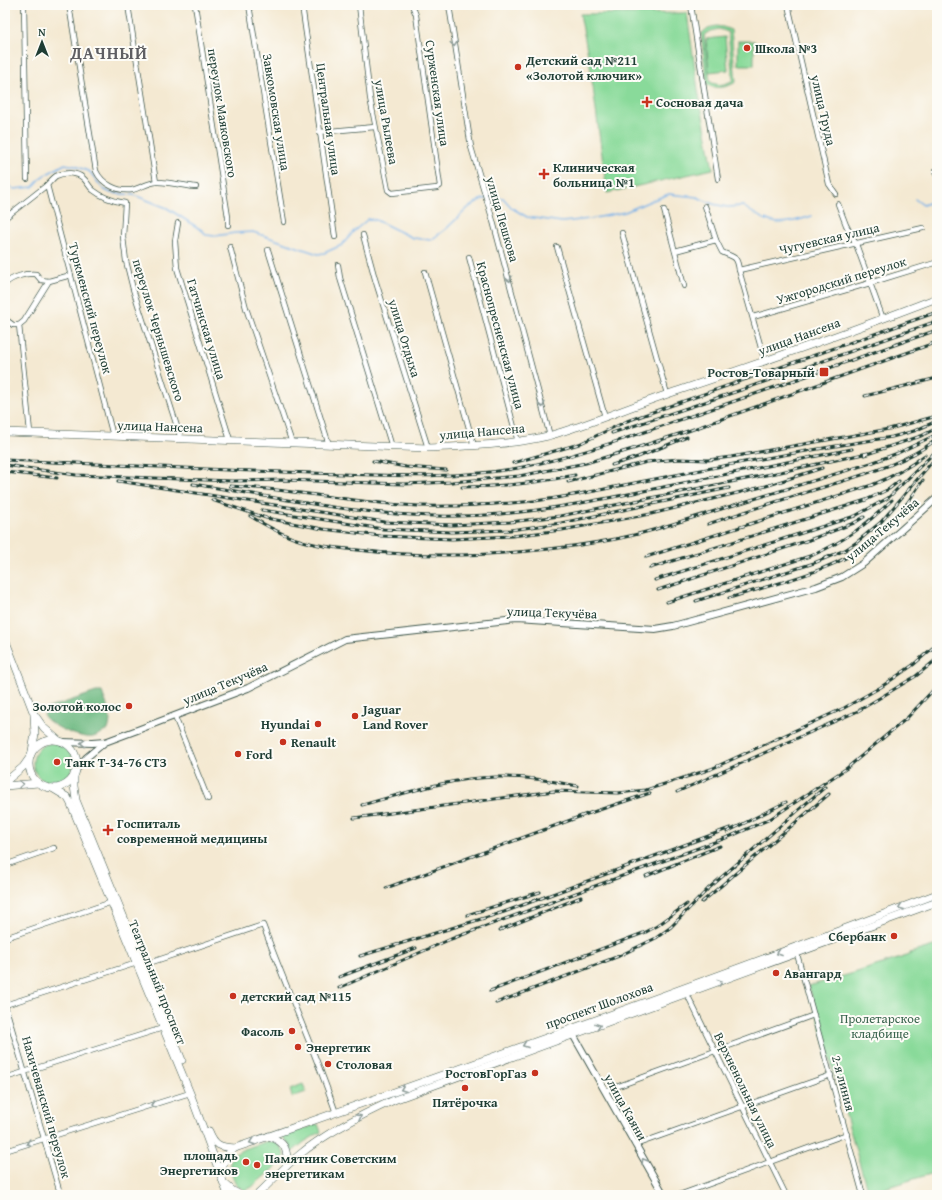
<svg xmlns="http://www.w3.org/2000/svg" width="942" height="1200" font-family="'Gentium Book Plus',serif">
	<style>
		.green { fill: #89da9a; stroke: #548c67; fill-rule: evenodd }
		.forest { fill: #6eba82; stroke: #467c5b }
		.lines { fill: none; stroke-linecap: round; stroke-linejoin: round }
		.stream { stroke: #77b1e8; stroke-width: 1.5 }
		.street-casing { stroke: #3f574c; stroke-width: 6 }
		.secondary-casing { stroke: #3f574c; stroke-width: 8 }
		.primary-casing { stroke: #3f574c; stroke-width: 8 }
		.street { stroke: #fff; stroke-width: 4.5 }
		.secondary { stroke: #fff; stroke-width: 6 }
		.primary { stroke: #fff; stroke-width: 7 }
		.rail-casing { stroke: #1f3d34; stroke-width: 3 }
		.rail { stroke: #fdfcf7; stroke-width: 1.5; stroke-dasharray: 4.5; stroke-linecap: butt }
		.oneway { stroke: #8f9e9a }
		.poi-dot { fill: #c8321e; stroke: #fdfcf7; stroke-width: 1.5 }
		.labels { text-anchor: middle; stroke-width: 4; stroke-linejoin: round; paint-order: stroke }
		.poi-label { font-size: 13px; font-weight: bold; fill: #1f3d34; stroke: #fdfcf7; text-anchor: start }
		.street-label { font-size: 13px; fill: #1f3d34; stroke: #fdfcf7 }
		.park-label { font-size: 13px; fill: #3a644e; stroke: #fdfcf7 }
		.district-label { font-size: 17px; font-weight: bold; letter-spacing: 1px; fill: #5f5f63; stroke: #fdfcf7 }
	</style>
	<rect width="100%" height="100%" fill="#fdfcf7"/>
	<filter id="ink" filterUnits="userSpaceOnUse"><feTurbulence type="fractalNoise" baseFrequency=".025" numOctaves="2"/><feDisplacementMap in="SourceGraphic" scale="8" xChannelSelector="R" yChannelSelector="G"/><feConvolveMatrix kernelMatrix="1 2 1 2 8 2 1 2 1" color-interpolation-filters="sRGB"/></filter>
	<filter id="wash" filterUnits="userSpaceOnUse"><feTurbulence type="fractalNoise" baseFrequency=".012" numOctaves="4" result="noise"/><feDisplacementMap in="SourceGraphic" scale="16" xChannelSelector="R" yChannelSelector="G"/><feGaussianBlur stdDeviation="0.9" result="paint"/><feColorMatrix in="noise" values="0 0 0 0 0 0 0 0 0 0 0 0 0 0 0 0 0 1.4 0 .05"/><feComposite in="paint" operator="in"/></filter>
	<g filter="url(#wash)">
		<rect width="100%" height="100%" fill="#f4e9d2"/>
		<g class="green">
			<path d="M 687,13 L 698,90 L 713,169 L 607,193 L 590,65 L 580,14 Z"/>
			<path d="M 716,26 L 723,27 L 731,30 L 736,82 C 726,88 718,89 707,85 L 701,34 L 708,28 ZM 719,29 L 728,32 L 733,80 C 725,85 718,86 710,82 L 704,35 L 710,31 Z"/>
			<path d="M 725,37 L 728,70 L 709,72 L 706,39 Z"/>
			<rect x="738" y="41" width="16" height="24"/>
			<circle cx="53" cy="763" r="20"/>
			<path d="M 937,945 L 937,1172 L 868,1193 L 809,986 L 854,973 L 910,955 L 910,953 Z"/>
			<path d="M 303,1084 L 306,1092 L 292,1097 L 290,1089 Z"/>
			<path d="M 318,1124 L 321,1132 L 304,1142 L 292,1152 L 289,1144 L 282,1136 Z"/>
			<path d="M 268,1141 L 276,1142 C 281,1148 286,1153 283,1160 L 252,1187 L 246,1190 L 238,1187 C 217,1152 240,1151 268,1141 Z"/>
		</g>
		<path class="forest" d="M 96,692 L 102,692 C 107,706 113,716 108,730 C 103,732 98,736 93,737 C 79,739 51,726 44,716 L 46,709 Z"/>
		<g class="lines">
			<g class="stream">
				<path d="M 5,183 L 14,189 L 33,187 L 43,176 L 65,164 L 76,166 L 90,172 L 103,189 L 111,193 L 134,195 L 167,208 L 203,231 L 206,235 L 215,236 L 235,233 L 253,232 L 318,254 L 324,253 L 342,245 L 354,231 L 368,219 L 376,220 L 413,238 L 431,240 L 446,229 L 468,208 L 480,200 L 492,197 L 503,198 L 512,208 L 527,217 L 562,222 L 590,219 L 625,212 L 648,202 L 669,194 L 697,197 L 713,204 L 727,207 L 743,206 C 772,227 779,226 812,216"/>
				<path d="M 915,199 L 923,205 L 937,200"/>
			</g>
		</g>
	</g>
	<g filter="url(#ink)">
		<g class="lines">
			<g class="street-casing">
				<g id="street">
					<path d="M 24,5 L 27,179"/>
					<path d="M 69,5 L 96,171 C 102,184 118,192 132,190 C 140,188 148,183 156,182 C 165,181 186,186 196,187"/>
					<path d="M 128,5 L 156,182"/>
					<path d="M 195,5 L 228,217 L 228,225"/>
					<path d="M 249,5 L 284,222"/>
					<path d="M 302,5 L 335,237"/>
					<path d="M 359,5 L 370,98 L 388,190 L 392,193 L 437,188 L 440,186 L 416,15 L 412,5"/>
					<path d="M 449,5 L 471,147 L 493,221 L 550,436"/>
					<path d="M 691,5 L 718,179"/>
					<path d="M 788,5 L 829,184 L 836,194"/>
					<path d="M 319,132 L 375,127"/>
					<path d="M 935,171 L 937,176"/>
					<path d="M 47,185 L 113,436"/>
					<path d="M 838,204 L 846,225 L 856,244 L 883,319"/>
					<path d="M 705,206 L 716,240 L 722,252 C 734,258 737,255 739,270 L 765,362"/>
					<path d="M 664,210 L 684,286"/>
					<path d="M 5,218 L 47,185 C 50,182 53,178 56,176 C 64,172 77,172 83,178 C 87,181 89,187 93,190 C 103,198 113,201 125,203 L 123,237 L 126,261 L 133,289 L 181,439"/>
					<path d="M 178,223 L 175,241 L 177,268 L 230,440"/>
					<path d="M 622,233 L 667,394"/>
					<path d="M 363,235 L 375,279 L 428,448"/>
					<path d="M 230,247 L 246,308 L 292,443"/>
					<path d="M 557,247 L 605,417"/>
					<path d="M 268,250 L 329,445"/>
					<path d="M 675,251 L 716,240"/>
					<path d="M 469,257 L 518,442"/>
					<path d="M 338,265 L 340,278 L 392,447"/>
					<path d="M 739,270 L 923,228"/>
					<path d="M 425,272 L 474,446"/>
					<path d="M 5,284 C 12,277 25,273 36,274 L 41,280 L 49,281"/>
					<path d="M 753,317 L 870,283 L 935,263"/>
					<path d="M 5,319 L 13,325 L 19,325 L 24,321 L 49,281 L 71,275"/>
					<path d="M 19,325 L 30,432"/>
					<path d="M 175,717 L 208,799"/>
					<path d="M 5,865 L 54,848"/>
					<path d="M 5,938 L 112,902"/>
					<path d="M 797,954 L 863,1195"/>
					<path d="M 143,965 L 263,925 C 286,988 314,1049 336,1113"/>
					<path d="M 687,994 L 786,1195"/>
					<path d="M 5,1005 L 60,1193"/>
					<path d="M 5,1005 L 137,963"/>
					<path d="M 5,1078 L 163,1028"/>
					<path d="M 605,1091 L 814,1015"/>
					<path d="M 635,1145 L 831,1075"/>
					<path d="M 5,1151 L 190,1093"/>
					<path d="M 679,1195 L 847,1134"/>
				</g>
			</g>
			<g class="secondary-casing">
				<g id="secondary">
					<path d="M 62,742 L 92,743 L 105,742 L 140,729 L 248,688 L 345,639 L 516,620 L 655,629 L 673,626 L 816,587 L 842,577 L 864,563 L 937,498"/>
					<path d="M 77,768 L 87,757 L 105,742"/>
					<path d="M 571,1031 L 664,1195"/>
				</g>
			</g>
			<g class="primary-casing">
				<g id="primary">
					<path d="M 5,432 L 428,448 C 468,446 509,445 548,436 C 559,433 570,429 580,426 C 614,414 646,401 680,390 C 766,361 852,331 937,298"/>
					<path d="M 5,639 L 34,714 L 44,728 L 58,740"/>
					<circle cx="53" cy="764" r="24"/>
					<path d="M 32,751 L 35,734 L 34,716"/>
					<path d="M 74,774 L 74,786 L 76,800 L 182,1060"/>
					<path d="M 5,782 L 23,767 L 30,757"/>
					<path d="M 5,786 L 38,783"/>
					<path d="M 52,788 L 67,797 L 70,802 L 190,1093 L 228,1195"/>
					<path d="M 209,1131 C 215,1146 220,1147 235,1148"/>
					<path d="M 269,1136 C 284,1142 288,1148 287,1165"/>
					<path d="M 222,1179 C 222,1166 224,1155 235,1148 C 470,1066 704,982 937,894"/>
					<path d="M 225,1184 L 233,1191 L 241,1195"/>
					<path d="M 257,1195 C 271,1182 284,1167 299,1155 C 327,1132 361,1115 394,1100 L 937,902"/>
				</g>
			</g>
			<use href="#street" class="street"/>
			<use href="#secondary" class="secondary"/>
			<use href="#primary" class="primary"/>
			<g class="rail-casing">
				<g id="rail">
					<path d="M 865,396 L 937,378"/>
					<path d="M 612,433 L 744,389 L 937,321"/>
					<path d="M 864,455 L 921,436 L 937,428"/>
					<path d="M 5,460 C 107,464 210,470 312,473 C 380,475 450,480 518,468 C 576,457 632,436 688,417 C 771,389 854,359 937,330"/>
					<path d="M 373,461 L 406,467 L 446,470"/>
					<path d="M 513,463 L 579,444 L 627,421 L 937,312"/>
					<path d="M 5,465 L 76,475 L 232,481 L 284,480 L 404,484 L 452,482 L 519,476 L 586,463 L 636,448 L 688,431 L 937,342"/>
					<path d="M 612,465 L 638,457 L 687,437"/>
					<path d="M 5,472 L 57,478"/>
					<path d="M 118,481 L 385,522 L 452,525 L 510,522 L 560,516 L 776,473 L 868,453"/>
					<path d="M 568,482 L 647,462 L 679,459 L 708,460 L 731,457 L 889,429 L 933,417"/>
					<path d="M 193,484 C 281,498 370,518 459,516 C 530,515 599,500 668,486 C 730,474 791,461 852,449"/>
					<path d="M 230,486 C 288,489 345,501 403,505 C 439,508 475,505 511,503 C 561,500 611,487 660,478 C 737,463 814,449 892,437 L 914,431 L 937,421"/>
					<path d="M 462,487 C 501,487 537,483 575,475"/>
					<path d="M 212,500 L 266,518 L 323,529 L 381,536 L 452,539 L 512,536 L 562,530 L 651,514 L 766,486 L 822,468"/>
					<path d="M 262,510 L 383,529 L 451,532 L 510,530 L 561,523 L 729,488"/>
					<path d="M 250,516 C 265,525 280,534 296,539 C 316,546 338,548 358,550 C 422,558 485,556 549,549 C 584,545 619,540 653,530 L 871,463 L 898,453 L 933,436"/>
					<path d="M 708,524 C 747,511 787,498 827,486 C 865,474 903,464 936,440"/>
					<path d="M 646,557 L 872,485 C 892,477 908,468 925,455"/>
					<path d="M 650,568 L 866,500 L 889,489 L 899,481"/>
					<path d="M 655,580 L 855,516 L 888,498 L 937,450"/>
					<path d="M 658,590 L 809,540 L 854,523 L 864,517"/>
					<path d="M 729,598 C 777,583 836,571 875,539 C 894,523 909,501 923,480"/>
					<path d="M 696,601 L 814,563 L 845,550 L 857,542 L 881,522 L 932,462"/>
					<path d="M 667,602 L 813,555 C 845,541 866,525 892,500"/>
					<path d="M 677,792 L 858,711 L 916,676 L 937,659"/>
					<path d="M 362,805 C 406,793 450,778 496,777 C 524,776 551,781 578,786"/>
					<path d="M 354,818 L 554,791 L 618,793 L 646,790 L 711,769 L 844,708 L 881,687 L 913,665 L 937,644"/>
					<path d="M 727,832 L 786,802"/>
					<path d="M 646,876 L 720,846"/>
					<path d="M 386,888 L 587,814 L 650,793"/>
					<path d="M 702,902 L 829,794"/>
					<path d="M 467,915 L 540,892"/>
					<path d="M 500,930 L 581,897"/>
					<path d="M 360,956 L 504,912 L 730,828"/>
					<path d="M 339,977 L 416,948"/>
					<path d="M 339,988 L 451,939 L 731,836 L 770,819 L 847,768 L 907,718 L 937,686"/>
					<path d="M 490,991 L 646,932 L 657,926 L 687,904"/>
					<path d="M 496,1003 L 619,956 L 656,938 L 671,927 L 708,889 L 825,787"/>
				</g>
			</g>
			<use href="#rail" class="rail"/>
		</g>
		<defs><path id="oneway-chevron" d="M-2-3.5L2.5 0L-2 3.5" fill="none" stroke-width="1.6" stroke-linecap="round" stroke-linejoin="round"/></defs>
		<g class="oneway">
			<use href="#oneway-chevron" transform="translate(454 44) rotate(82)"/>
			<use href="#oneway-chevron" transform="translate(509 279) rotate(75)"/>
			<use href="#oneway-chevron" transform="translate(542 405) rotate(75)"/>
			<use href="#oneway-chevron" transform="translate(83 743) rotate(-178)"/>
			<use href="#oneway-chevron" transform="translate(21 784) rotate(-3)"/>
			<use href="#oneway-chevron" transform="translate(901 907) rotate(159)"/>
			<use href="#oneway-chevron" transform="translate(779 953) rotate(160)"/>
			<use href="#oneway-chevron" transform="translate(720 982) rotate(-20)"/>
			<use href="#oneway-chevron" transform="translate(598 1026) rotate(-20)"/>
			<use href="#oneway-chevron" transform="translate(525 1045) rotate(160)"/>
			<use href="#oneway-chevron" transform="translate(403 1089) rotate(160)"/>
			<use href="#oneway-chevron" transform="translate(153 1105) rotate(163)"/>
			<use href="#oneway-chevron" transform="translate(359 1117) rotate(-29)"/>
			<use href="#oneway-chevron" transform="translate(252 1142) rotate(161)"/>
			<use href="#oneway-chevron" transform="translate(29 1143) rotate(163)"/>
			<use href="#oneway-chevron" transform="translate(644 1161) rotate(-121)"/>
		</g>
	</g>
	<g class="poi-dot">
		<circle cx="747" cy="48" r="4"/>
		<circle cx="518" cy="67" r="4"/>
		<path d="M645 96h4v4h4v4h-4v4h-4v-4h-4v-4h4z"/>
		<path d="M542 168h4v4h4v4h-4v4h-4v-4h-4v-4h4z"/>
		<rect x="819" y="367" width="10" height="10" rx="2"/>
		<circle cx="129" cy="706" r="4"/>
		<circle cx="355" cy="716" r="4"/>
		<circle cx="318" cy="724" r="4"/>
		<circle cx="283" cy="742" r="4"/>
		<circle cx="238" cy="754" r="4"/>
		<circle cx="57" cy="762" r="4"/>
		<path d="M106 824h4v4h4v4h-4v4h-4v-4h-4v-4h4z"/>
		<circle cx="894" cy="936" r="4"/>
		<circle cx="776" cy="973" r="4"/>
		<circle cx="233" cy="996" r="4"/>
		<circle cx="292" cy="1031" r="4"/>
		<circle cx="298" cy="1047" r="4"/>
		<circle cx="328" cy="1064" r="4"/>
		<circle cx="535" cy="1073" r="4"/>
		<circle cx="465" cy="1088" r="4"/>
		<circle cx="246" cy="1162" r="4"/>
		<circle cx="257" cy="1165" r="4"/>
	</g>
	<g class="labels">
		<g class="poi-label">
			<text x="755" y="53">Школа №3</text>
			<text x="526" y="65">Детский сад №211<tspan x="526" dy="15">«Золотой ключик»</tspan></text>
			<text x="656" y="107">Сосновая дача</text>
			<text x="553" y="172">Клиническая<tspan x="553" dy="15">больница №1</tspan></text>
			<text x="815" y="377" text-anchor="end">Ростов-Товарный</text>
			<text x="121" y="711" text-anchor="end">Золотой колос</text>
			<text x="363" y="714">Jaguar<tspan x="363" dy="15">Land Rover</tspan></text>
			<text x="310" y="729" text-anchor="end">Hyundai</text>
			<text x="291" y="747">Renault</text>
			<text x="246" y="759">Ford</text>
			<text x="65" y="767">Танк Т-34-76 СТЗ</text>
			<text x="117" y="828">Госпиталь<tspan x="117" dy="15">современной медицины</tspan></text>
			<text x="886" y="941" text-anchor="end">Сбербанк</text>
			<text x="784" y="978">Авангард</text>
			<text x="241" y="1001">детский сад №115</text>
			<text x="284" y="1036" text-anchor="end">Фасоль</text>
			<text x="306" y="1052">Энергетик</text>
			<text x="336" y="1069">Столовая</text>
			<text x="527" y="1078" text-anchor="end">РостовГорГаз</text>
			<text x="465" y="1107" text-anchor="middle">Пятёрочка</text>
			<text x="238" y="1160" text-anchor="end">площадь<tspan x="238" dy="15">Энергетиков</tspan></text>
			<text x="265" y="1163">Памятник Советским<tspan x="265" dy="15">энергетикам</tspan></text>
		</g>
		<g class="street-label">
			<text transform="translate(438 93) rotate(82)" y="5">Сурженская улица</text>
			<text transform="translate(824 110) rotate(77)" y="5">улица Труда</text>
			<text transform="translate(277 112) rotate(81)" y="5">Завкомовская улица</text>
			<text transform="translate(223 113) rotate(81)" y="5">переулок Маяковского</text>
			<text transform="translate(329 119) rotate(82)" y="5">Центральная улица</text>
			<text transform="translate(387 122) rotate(80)" y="5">улица Рылеева</text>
			<text transform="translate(503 219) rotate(74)" y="5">улица Пешкова</text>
			<text transform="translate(829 238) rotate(-13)" y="5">Чугуевская улица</text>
			<text transform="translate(841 280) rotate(-17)" y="5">Ужгородский переулок</text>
			<text transform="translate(91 308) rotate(75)" y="5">Туркменский переулок</text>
			<text transform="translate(207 329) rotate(73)" y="5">Гатчинская улица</text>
			<text transform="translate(159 330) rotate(73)" y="5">переулок Чернышевского</text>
			<text transform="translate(501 335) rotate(75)" y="5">Краснопресненская улица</text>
			<text transform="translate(799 336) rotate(-20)" y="5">улица Нансена</text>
			<text transform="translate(405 338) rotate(73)" y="5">улица Отдыха</text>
			<text transform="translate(160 426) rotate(2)" y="5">улица Нансена</text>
			<text transform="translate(482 431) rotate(-5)" y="5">улица Нансена</text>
			<text transform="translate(882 529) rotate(-40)" y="5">улица Текучёва</text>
			<text transform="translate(552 612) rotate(2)" y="5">улица Текучёва</text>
			<text transform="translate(225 683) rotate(-23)" y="5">улица Текучёва</text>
			<text transform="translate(158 982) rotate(68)" y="5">Театральный проспект</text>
			<text transform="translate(599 1005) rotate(-20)" y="5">проспект Шолохова</text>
			<text transform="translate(844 1083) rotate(75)" y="5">2-я линия</text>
			<text transform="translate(746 1090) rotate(64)" y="5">Верхненольная улица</text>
			<text transform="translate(47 1107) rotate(74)" y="5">Нахичеванский переулок</text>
			<text transform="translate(626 1107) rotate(61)" y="5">улица Каяни</text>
		</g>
		<g class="park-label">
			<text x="880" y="1023">Пролетарское<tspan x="880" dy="15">кладбище</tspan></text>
		</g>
		<g class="district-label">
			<text x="109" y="59">ДАЧНЫЙ</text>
		</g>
	</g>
	<rect width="942" height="1200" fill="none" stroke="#fdfcf7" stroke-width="20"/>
	<g transform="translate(42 42)" stroke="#fdfcf7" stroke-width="3" paint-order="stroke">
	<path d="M0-3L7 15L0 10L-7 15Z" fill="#1f3d34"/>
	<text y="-6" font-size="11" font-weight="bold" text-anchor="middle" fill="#1f3d34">N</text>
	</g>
</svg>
